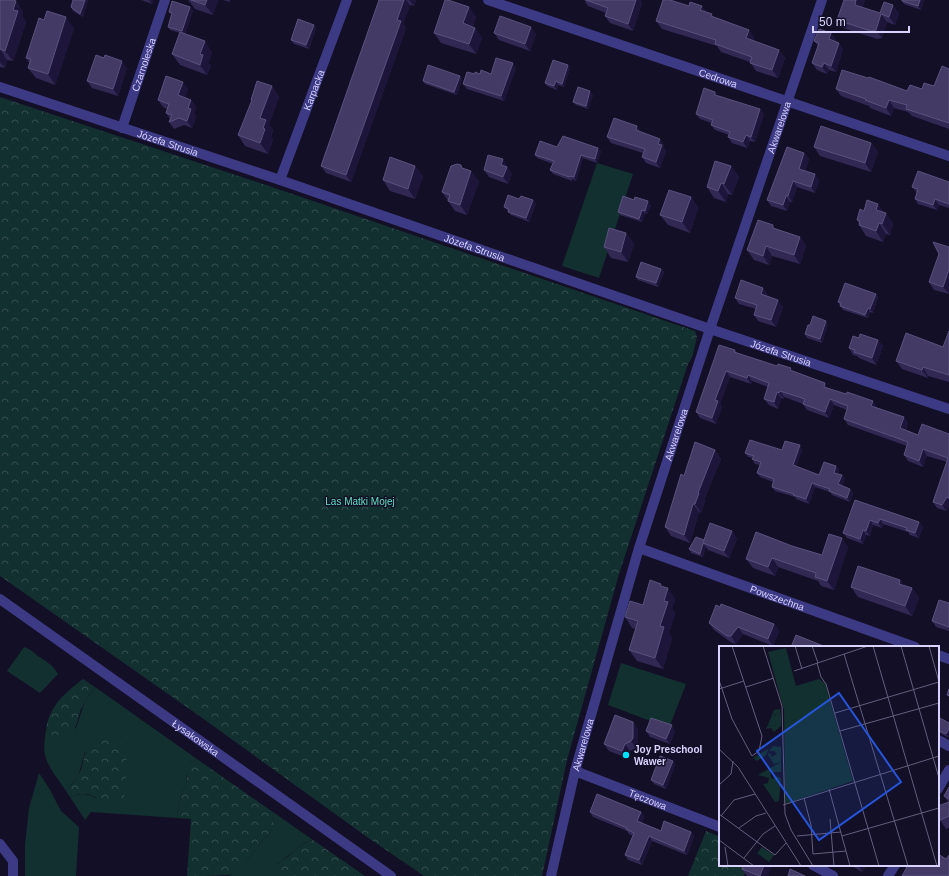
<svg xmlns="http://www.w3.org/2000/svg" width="949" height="876" font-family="Helvetica,sans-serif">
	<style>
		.grass { fill: #12302f }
		.forest { fill: url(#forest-crowns) }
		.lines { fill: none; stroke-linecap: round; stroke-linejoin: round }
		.minor { stroke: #3d3a85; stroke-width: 10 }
		.tertiary { stroke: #3d3a85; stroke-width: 10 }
		.wall { fill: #312854 }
		.shaded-wall { fill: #1d163a }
		.building { fill: #433a66; stroke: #5a527e }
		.poi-dot { fill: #00e5ff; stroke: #130f26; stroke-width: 1.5 }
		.labels { text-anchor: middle; stroke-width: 3; stroke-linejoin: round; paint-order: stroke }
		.street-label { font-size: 10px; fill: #d9d4ff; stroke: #130f26 }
		.park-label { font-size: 10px; fill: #5fe0c0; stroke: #130f26 }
		.poi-label { font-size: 10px; font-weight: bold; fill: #d9d4ff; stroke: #130f26; text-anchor: start }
		.inset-road { fill: none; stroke: #625e7d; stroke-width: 1 }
		.view { fill: #2655da; fill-opacity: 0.15; stroke: #2655da; stroke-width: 2 }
		.inset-edge { fill: none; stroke: #d9d4ff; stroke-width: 2 }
	</style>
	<defs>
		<pattern id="forest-crowns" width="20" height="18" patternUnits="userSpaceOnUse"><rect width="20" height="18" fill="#12302f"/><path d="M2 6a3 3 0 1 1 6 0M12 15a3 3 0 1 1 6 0" fill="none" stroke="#344d4e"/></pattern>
	</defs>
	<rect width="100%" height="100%" fill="#130f26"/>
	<g class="grass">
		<path d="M 597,163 L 633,174 L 599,278 L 562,266 Z"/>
		<path d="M 24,647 C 33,650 33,653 41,658 C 48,663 53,665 58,674 L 40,693 L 7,671 Z"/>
		<path d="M 621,663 L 686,684 L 669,728 L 608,705 Z"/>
		<path d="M 95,687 L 197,759 L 191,762 L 186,776 L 187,781 L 180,800 L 177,818 L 91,812 L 85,820 L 70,797 C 80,793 86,793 96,798 L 125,787 L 125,747 L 85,752 L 78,777 L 66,791 C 59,780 48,768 45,755 C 43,747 45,738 46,730 L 52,738 L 76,728 L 85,701 Z"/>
		<path d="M 39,773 L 49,788 L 61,811 L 79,827 L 76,876 L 25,876 L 25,845 L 29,808 Z"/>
		<path d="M 273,812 L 313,840 C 300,843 298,849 288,856 C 285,859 281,861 277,864 L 278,876 L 228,876 C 243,871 253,852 263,840 C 266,837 269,836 271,831 C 273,825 274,819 273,812 Z"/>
	</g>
	<g class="forest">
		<path d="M 0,97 L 266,185 L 695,331 L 697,337 C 695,345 693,358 688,364 L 619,574 L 567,760 L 542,876 L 424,876 L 367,837 L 198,715 L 0,576 Z"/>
		<path d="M 83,679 L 95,687 C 89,694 85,701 81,709 C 75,726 76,742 52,738 L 46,730 C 49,706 65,693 83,679 Z"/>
		<path d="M 100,735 C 108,737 121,738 125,748 C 128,756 125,789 124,798 L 117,802 L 106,802 L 88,794 L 79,794 L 70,797 L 66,791 C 70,786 75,782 78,776 C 87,759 81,746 100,735 Z"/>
		<path d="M 197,759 L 273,812 C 274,818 274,825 271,831 C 270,835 267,836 263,840 C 256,848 243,870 233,874 C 224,876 198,876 187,876 L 191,819 L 177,818 L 180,800 L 187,781 L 186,770 L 191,762 Z"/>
		<path d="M 706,831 L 720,837 L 720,865 L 747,865 L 744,876 L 688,876 Z"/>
		<path d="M 313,840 L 365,876 L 277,876 L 275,868 C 278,862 284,860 289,856 C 297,848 302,843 313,840 Z"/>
	</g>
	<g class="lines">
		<g class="minor">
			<path id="s1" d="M 488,0 L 949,156"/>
			<path id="s2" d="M 0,87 L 280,180 L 710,329 L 949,409"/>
			<path id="s3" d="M 122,128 L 165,0"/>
			<path id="s4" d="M 280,180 L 347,0"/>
			<path id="s5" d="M 639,548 L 915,647"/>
			<path d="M 938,655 L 949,659"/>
			<path d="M 938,740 L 949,746"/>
			<path id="s6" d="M 575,771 L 720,827"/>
			<path d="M 938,789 L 949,770"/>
			<path d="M 0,844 L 13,861 L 13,876"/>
			<path d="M 813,865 L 833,876"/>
			<path id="s7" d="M 551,876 L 575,771 L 639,548 L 710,329 L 822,0"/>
			<path d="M 888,876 L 895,865"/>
		</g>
		<path class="tertiary" id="s8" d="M 0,599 L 391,876"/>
	</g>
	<g class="wall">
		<path d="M 0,0 L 16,1 L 23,12 L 22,16 L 26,22 L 13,61 L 7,60 L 5,68 L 0,67 Z"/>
		<path d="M 73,0 L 88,0 L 83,17 L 73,11 L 71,7 Z"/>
		<path d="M 141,0 L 153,0 L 152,4 Z"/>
		<path d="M 188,0 L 218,0 L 213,15 L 195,9 Z"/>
		<path d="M 223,0 L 230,0 L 230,2 Z"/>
		<path d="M 379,0 L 416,0 L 414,6 L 410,5 L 403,24 L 406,28 L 351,182 L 326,173 L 321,166 Z"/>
		<path d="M 584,0 L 640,0 L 642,3 L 633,31 L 610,23 L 605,16 L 606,13 L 588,6 Z"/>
		<path d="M 844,0 L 865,0 L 862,8 L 880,13 L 899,13 L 895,25 L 887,22 L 882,38 L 877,39 L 843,28 L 837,20 Z"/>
		<path d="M 902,0 L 924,0 L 921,10 L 904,4 L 902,1 Z"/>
		<path d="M 689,6 L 702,6 L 706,12 L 714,17 L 749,30 L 754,38 L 753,41 L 779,50 L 785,58 L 778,78 L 756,71 L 750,62 L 721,52 L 717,46 L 662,29 L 656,21 Z"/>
		<path d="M 190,7 L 193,11 L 185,34 L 212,52 L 208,63 L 211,66 L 207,75 L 180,65 L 172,54 L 180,33 L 170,30 L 168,27 L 172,15 L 169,12 Z"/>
		<path d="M 469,7 L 476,17 L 473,27 L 475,28 L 482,38 L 476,54 L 441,43 L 434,33 Z"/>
		<path d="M 74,28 L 55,85 L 36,78 L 28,68 L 30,64 L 26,58 Z"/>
		<path d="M 316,28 L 309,49 L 294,44 L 291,40 Z"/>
		<path d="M 494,33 L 536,34 L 530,51 L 499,40 Z"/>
		<path d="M 831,33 L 836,40 L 835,42 L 843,49 L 836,72 L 829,70 L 827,74 L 817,70 L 812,63 L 818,46 L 814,41 Z"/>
		<path d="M 104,58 L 127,68 L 118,96 L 92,88 L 87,81 Z"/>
		<path d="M 568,65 L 570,68 L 564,87 L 558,85 L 557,90 L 547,86 L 545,83 Z"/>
		<path d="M 516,68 L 504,101 L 467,89 L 463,84 L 475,74 L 491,74 Z"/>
		<path d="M 949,69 L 949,129 L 912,116 L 908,112 L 894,108 L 891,116 L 870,108 L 869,106 L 841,96 L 836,89 L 907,91 L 922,89 L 934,86 Z"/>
		<path d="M 460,76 L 462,79 L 457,95 L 425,84 L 423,81 Z"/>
		<path d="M 272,86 L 279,97 L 269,124 L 273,130 L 271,137 L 273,140 L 268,154 L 245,146 L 238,135 L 252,101 L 251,100 Z"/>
		<path d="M 188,89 L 185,97 L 191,100 L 196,107 L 194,113 L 196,116 L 192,128 L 184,125 L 174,129 L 169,122 L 170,119 L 166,113 L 167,109 L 163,107 L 158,100 Z"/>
		<path d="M 593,95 L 588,109 L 576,105 L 573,102 Z"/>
		<path d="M 717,95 L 760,109 L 764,114 L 755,142 L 750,141 L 747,148 L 732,143 L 728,137 L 729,135 L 715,130 L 711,125 L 711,123 L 700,119 L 696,114 Z"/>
		<path d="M 637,126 L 641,132 L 664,145 L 663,147 L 666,151 L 660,168 L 646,163 L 642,157 L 643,153 L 611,143 L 607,137 Z"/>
		<path d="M 871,143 L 878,152 L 871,172 L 820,156 L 814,147 Z"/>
		<path d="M 557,147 L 601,151 L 597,163 L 583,158 L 576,181 L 572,179 L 572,181 L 553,174 L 550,170 L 553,164 L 537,158 L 535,155 Z"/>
		<path d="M 804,153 L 809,159 L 805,171 L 819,180 L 815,193 L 797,187 L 792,202 L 790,202 L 787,211 L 771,206 L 767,200 Z"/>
		<path d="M 415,166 L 423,176 L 415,199 L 390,191 L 383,180 Z"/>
		<path d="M 508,166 L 507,167 L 512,174 L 508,184 L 489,177 L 484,170 Z"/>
		<path d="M 731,166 L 739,177 L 732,195 L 728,194 L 726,202 L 714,198 L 707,187 Z"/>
		<path d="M 463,168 L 479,181 L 467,215 L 455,211 L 442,192 Z"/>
		<path d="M 949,182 L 949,208 L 939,205 L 937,210 L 918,204 L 915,199 L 917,193 L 912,187 Z"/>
		<path d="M 691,197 L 698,208 L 690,233 L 668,225 L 660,215 Z"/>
		<path d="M 519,199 L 533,200 L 536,204 L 529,222 L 511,215 L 508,211 L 504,207 Z"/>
		<path d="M 651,205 L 647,214 L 645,213 L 642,222 L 620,215 L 618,212 Z"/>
		<path d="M 864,211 L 886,213 L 893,224 L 890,235 L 886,234 L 883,242 L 866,236 L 859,225 L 859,224 L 857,220 Z"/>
		<path d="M 775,229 L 800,237 L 806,246 L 800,264 L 772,256 L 769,265 L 754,260 L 747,250 Z"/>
		<path d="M 626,233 L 634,244 L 628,262 L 611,258 L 604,247 Z"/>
		<path d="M 949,247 L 949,294 L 934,290 L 929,282 Z"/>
		<path d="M 661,269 L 664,272 L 658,287 L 638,280 L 636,277 Z"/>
		<path d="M 763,288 L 767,294 L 767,296 L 783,307 L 776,327 L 758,321 L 754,315 L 756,309 L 739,304 L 735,298 Z"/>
		<path d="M 876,294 L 878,297 L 873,313 L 870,312 L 868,318 L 843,310 L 838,302 Z"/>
		<path d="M 828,324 L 822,343 L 807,338 L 805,334 L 810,325 Z"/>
		<path d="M 949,331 L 949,382 L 928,376 L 928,378 L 902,369 L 896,361 L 943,347 Z"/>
		<path d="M 859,338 L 878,340 L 883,346 L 876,365 L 859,358 L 857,356 L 853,355 L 849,348 Z"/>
		<path d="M 735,350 L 737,353 L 793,372 L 828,388 L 877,407 L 877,408 L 904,417 L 908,423 L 906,430 L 918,435 L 949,434 L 949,506 L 946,511 L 937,508 L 933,502 L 947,462 L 927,456 L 923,467 L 908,461 L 904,455 L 907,446 L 848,425 L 844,419 L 847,410 L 834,405 L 829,418 L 807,410 L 803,404 L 784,397 L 784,399 L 781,398 L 778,409 L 769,405 L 764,399 L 768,387 L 752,381 L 751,384 L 730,377 L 720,404 L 722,407 L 716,424 L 700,418 L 696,412 Z"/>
		<path d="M 715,450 L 721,459 L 704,500 L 705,501 L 701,513 L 699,512 L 690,543 L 671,536 L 665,527 L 684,476 Z"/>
		<path d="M 782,450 L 802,450 L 796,467 L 819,475 L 836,466 L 839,470 L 838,474 L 842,475 L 845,479 L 842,486 L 850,489 L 853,493 L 850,502 L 832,495 L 830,492 L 815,487 L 809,504 L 796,499 L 795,497 L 775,491 L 772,487 L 773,482 L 760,477 L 757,473 L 760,465 L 755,464 L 752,459 L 753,458 L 748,457 L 745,453 Z"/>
		<path d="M 855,500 L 919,522 L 923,527 L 919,538 L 910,535 L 908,532 L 883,524 L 882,528 L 873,525 L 870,536 L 866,535 L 863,544 L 847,538 L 843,533 Z"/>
		<path d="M 732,531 L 737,539 L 729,558 L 708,550 L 706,547 L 703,557 L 691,553 L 689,549 L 704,540 Z"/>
		<path d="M 792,546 L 822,555 L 848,547 L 834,590 L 821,586 L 818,581 L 778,567 L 775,576 L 753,568 L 746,559 Z"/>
		<path d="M 661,584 L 663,586 L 675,599 L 672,609 L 675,613 L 669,633 L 672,638 L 663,669 L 637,661 L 629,650 L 636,629 L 632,628 L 625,617 L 643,605 Z"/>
		<path d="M 904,585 L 912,588 L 919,598 L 912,616 L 858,597 L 851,587 Z"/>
		<path d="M 949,603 L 949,631 L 936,627 L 932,621 Z"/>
		<path d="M 709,623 L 774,624 L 779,631 L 773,646 L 743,634 L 736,644 L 732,643 L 714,630 Z"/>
		<path d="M 938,717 L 949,738 L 938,732 Z"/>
		<path d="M 633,722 L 638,729 L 638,745 L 636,748 L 630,751 L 627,758 L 609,751 L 604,744 Z"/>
		<path d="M 646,731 L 675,731 L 670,744 L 650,737 Z"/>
		<path d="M 673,761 L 675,765 L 666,789 L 654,784 L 651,780 Z"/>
		<path d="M 949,787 L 949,828 L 946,829 L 940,820 L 949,803 L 944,796 Z"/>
		<path d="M 590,812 L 641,812 L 644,817 L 642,823 L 661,831 L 691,832 L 694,837 L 687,855 L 652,841 L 642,865 L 628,860 L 625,855 L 633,836 L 629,834 L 627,831 L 593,817 Z"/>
		<path d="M 850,865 L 867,865 L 862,872 Z"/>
		<path d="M 771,866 L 768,876 L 747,876 L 742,869 Z"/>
	</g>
	<g class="shaded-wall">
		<path d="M 85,0 L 88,0 L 83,17 L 80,14 Z"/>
		<path d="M 149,0 L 153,0 L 152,4 Z"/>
		<path d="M 207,0 L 218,0 L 213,15 L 205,5 Z"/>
		<path d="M 404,0 L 406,0 L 410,5 L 403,24 L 406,28 L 351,182 L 346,175 L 397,20 Z"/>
		<path d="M 409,0 L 416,0 L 414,6 Z"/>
		<path d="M 636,0 L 640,0 L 642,3 L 633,31 L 628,24 Z"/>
		<path d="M 856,0 L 865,0 L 860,13 L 855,5 Z"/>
		<path d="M 920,0 L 924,0 L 921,10 L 918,6 Z"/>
		<path d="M 16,1 L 23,12 L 22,16 L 26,22 L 13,61 L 5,51 L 13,10 Z"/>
		<path d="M 893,5 L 899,13 L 895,25 L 889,17 Z"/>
		<path d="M 702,6 L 708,14 L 700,10 Z"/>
		<path d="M 190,7 L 193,11 L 185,35 L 182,31 Z"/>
		<path d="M 469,7 L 476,17 L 471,34 L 463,23 Z"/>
		<path d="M 881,14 L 887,22 L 882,38 L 876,30 Z"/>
		<path d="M 66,17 L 74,28 L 55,85 L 48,74 Z"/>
		<path d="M 314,25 L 316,28 L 309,49 L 306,45 Z"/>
		<path d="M 531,27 L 536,34 L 530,51 L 525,44 Z"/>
		<path d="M 475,28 L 482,38 L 476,54 L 469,44 Z"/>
		<path d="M 749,30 L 754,38 L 751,46 L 746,38 Z"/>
		<path d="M 831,33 L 836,40 L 834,46 L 829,39 Z"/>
		<path d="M 205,41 L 212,52 L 208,63 L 211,66 L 207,75 L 200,65 L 200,54 Z"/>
		<path d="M 839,43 L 843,49 L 836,72 L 831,66 Z"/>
		<path d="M 0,49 L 7,60 L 5,68 L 0,62 Z"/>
		<path d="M 779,50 L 785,58 L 778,78 L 772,70 Z"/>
		<path d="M 122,61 L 127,68 L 118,96 L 113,89 Z"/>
		<path d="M 513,63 L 516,68 L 504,101 L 501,96 Z"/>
		<path d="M 824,63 L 829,70 L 827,74 L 822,67 Z"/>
		<path d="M 568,65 L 570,68 L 564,87 L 562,84 Z"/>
		<path d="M 460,76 L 462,79 L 457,95 L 454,92 Z"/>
		<path d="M 556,81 L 558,85 L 557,90 L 554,86 Z"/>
		<path d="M 183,82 L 188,89 L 183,102 L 178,95 Z"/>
		<path d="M 272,86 L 279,97 L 269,124 L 273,130 L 271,137 L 273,140 L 268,154 L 260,143 L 263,128 L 260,118 Z"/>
		<path d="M 590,91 L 593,95 L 588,109 L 586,106 Z"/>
		<path d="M 191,100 L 196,107 L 194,113 L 196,116 L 192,128 L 187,121 L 188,108 Z"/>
		<path d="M 889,100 L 894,108 L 891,116 L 886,108 Z"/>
		<path d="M 760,109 L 764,114 L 755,142 L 751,137 Z"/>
		<path d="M 637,126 L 641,132 L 640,136 L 636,130 Z"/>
		<path d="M 746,135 L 750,141 L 747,148 L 743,142 Z"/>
		<path d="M 660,139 L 664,145 L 663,147 L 666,151 L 660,168 L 656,162 L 658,144 Z"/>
		<path d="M 871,143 L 878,152 L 871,172 L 865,163 Z"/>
		<path d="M 598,148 L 601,151 L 597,163 L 595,159 Z"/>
		<path d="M 804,153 L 809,159 L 803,175 L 799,169 Z"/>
		<path d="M 581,155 L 583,158 L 576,181 L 574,177 Z"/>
		<path d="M 503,159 L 512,174 L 508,184 L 503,177 L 501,165 Z"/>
		<path d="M 461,165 L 468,176 L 471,171 L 479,181 L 467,215 L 460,205 L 462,168 Z"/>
		<path d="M 415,166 L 423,176 L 415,199 L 408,189 Z"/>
		<path d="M 731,166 L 739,177 L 732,195 L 724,184 Z"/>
		<path d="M 815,174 L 819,180 L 815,193 L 811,187 Z"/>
		<path d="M 793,181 L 797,187 L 792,202 L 788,196 Z"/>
		<path d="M 721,183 L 728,194 L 726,202 L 718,191 Z"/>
		<path d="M 786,196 L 790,202 L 787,211 L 783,205 Z"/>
		<path d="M 691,197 L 698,208 L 690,233 L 682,222 Z"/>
		<path d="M 935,199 L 939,205 L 937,210 L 933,205 Z"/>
		<path d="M 533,200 L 536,204 L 529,222 L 526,218 Z"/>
		<path d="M 648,201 L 651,205 L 647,214 L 645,211 Z"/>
		<path d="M 878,204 L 886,214 L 886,213 L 893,224 L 890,235 L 882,224 L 876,210 Z"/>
		<path d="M 642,210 L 645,213 L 642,222 L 639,219 Z"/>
		<path d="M 879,223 L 886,234 L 883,242 L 876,231 Z"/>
		<path d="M 626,233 L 634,244 L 628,262 L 621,252 Z"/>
		<path d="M 800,237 L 806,246 L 800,264 L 794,255 Z"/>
		<path d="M 766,246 L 772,256 L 769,265 L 763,256 Z"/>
		<path d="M 661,269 L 664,272 L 658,287 L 656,283 Z"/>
		<path d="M 949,269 L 949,294 L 943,287 Z"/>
		<path d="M 763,288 L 767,294 L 765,301 L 761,294 Z"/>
		<path d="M 876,294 L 878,297 L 873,313 L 870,309 Z"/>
		<path d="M 778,300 L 783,307 L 776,327 L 771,320 Z"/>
		<path d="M 868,308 L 870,312 L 868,318 L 865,315 Z"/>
		<path d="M 826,321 L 828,324 L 822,343 L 820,339 Z"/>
		<path d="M 878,340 L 883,346 L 876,365 L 872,358 Z"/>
		<path d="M 923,367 L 928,376 L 928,378 L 922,370 Z"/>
		<path d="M 726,371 L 730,377 L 720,404 L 722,407 L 716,424 L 712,418 L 715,400 Z"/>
		<path d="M 748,375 L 752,381 L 751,384 L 747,378 Z"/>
		<path d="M 825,383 L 829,390 L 824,387 Z"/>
		<path d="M 780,391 L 784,397 L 784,399 L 779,393 Z"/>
		<path d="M 777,392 L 781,398 L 778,409 L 774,402 Z"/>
		<path d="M 830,399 L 834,405 L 829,418 L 825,412 Z"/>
		<path d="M 873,401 L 877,407 L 875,412 L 871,406 Z"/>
		<path d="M 904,417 L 908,423 L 904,434 L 900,428 Z"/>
		<path d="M 800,445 L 802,450 L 795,469 L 793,465 Z"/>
		<path d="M 923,449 L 927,456 L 923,467 L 919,461 Z"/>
		<path d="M 715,450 L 721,459 L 704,500 L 705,501 L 701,513 L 695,504 L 698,493 Z"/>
		<path d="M 836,466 L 839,470 L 837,477 L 834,473 Z"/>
		<path d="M 842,475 L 845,479 L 841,489 L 838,484 Z"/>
		<path d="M 812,483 L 815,487 L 809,504 L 806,499 Z"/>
		<path d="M 850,489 L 853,493 L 850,502 L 847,498 Z"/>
		<path d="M 947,497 L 949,500 L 949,506 L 946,511 L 942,505 Z"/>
		<path d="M 693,504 L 699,512 L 690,543 L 684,535 Z"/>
		<path d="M 880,519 L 883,524 L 882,528 L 878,523 Z"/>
		<path d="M 870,520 L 873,525 L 870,536 L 866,531 Z"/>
		<path d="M 919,522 L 923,527 L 919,538 L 915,533 Z"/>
		<path d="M 863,530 L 866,535 L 863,544 L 860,539 Z"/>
		<path d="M 732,531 L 737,539 L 729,558 L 724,551 Z"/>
		<path d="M 842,538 L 848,547 L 834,590 L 827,581 Z"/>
		<path d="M 703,544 L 706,547 L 703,557 L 700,554 Z"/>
		<path d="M 772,558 L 778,567 L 775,576 L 768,567 Z"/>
		<path d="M 900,580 L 907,590 L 899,584 Z"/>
		<path d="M 661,584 L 667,592 L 668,588 L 675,599 L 672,609 L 675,613 L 669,633 L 672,638 L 663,669 L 655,658 L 664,601 L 660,586 Z"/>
		<path d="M 912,588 L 919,598 L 912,616 L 905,606 Z"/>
		<path d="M 774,624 L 779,631 L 773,646 L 768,639 Z"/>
		<path d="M 738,627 L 743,634 L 736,644 L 731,636 Z"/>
		<path d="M 633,722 L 638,729 L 638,745 L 636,748 L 631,741 Z"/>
		<path d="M 672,725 L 675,731 L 670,744 L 666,739 Z"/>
		<path d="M 949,729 L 949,738 L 946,734 Z"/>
		<path d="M 625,744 L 630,751 L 627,758 L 622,751 Z"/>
		<path d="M 673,761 L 675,765 L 666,789 L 663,785 Z"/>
		<path d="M 641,812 L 644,817 L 641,826 L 637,821 Z"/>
		<path d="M 691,832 L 694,837 L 687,855 L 684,851 Z"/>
		<path d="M 649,836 L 652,841 L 642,865 L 639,860 Z"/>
		<path d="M 764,865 L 771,865 L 771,866 L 768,876 L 760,876 Z"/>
		<path d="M 858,865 L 867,865 L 862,872 Z"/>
	</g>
	<g class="building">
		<path d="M 0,0 L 13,0 L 16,1 L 13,10 L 18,11 L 5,51 L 0,49 Z"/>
		<path d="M 73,0 L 85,0 L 80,14 L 71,7 Z"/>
		<path d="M 191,0 L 207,0 L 205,5 Z"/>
		<path d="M 379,0 L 404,0 L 397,20 L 401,21 L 346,175 L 321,166 Z"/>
		<path d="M 445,0 L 448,0 L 469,7 L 463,23 L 475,28 L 469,44 L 434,33 Z"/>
		<path d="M 586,0 L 636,0 L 628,24 L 605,16 L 608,8 Z"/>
		<path d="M 663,0 L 670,0 L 689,6 L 690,2 L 702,6 L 700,10 L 712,14 L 711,16 L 749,30 L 746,38 L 779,50 L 772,70 L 750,63 L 752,57 L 715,44 L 716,40 L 656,21 Z"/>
		<path d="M 844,0 L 856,0 L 855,5 L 880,13 L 884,2 L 893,5 L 889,17 L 881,14 L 876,30 L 871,31 L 837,20 Z"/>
		<path d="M 902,0 L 920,0 L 918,6 L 902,1 Z"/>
		<path d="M 172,1 L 190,7 L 182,31 L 168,27 L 172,13 L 169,12 Z"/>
		<path d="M 47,11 L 66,17 L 48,74 L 28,68 L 31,59 L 26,58 L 39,18 L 44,20 Z"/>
		<path d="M 500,16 L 531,27 L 525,44 L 494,33 Z"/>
		<path d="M 298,19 L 314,25 L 306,45 L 291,40 Z"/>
		<path d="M 819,29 L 831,33 L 829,39 L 839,43 L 831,66 L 824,63 L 822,67 L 812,63 L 819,43 L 814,41 Z"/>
		<path d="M 180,32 L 205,41 L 200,54 L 203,55 L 200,65 L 172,54 Z"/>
		<path d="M 96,55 L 104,58 L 105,55 L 122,61 L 113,89 L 87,81 Z"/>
		<path d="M 496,58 L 513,63 L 501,96 L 463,84 L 467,72 L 475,74 L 475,72 L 480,74 L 481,70 L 491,74 Z"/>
		<path d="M 553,60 L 568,65 L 562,84 L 556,81 L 554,86 L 545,83 Z"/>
		<path d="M 428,65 L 460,76 L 454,92 L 423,81 Z"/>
		<path d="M 942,66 L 949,69 L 949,123 L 906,109 L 907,105 L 889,100 L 886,108 L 865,100 L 866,99 L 836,89 L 842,70 L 868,78 L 869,77 L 907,91 L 910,85 L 922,89 L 924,83 L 934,86 Z"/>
		<path d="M 166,76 L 183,82 L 178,95 L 191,100 L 188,108 L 191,109 L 187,121 L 179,118 L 169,122 L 172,115 L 166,113 L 169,104 L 158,100 Z"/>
		<path d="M 257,81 L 272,86 L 260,118 L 266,120 L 263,128 L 265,129 L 260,143 L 238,135 L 252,100 L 251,100 Z"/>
		<path d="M 578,87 L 590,91 L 586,106 L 573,102 Z"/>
		<path d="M 704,88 L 715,92 L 715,95 L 760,109 L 751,137 L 746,135 L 743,142 L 728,137 L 730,132 L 711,125 L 713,120 L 696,114 Z"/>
		<path d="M 614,118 L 637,126 L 636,130 L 660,139 L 658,144 L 662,145 L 656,162 L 642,157 L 645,149 L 607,137 Z"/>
		<path d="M 821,126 L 871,143 L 865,163 L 814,147 Z"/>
		<path d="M 563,136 L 598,148 L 595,159 L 581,155 L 574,177 L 570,176 L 569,177 L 550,170 L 554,161 L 535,155 L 540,141 L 557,147 Z"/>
		<path d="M 787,147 L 804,153 L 799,169 L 815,174 L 811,187 L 793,181 L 788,196 L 786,196 L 783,205 L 767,200 Z"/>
		<path d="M 488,155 L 503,159 L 501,165 L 507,167 L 503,177 L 484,170 Z"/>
		<path d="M 390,157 L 415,166 L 408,189 L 383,180 Z"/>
		<path d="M 715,161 L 731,166 L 724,184 L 721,183 L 718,191 L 707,187 Z"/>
		<path d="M 457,164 L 461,165 L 462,168 L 471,171 L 460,205 L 448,201 L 450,195 L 442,192 L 451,166 Z"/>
		<path d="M 918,171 L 949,182 L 949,204 L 935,199 L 933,205 L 915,199 L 918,189 L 912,187 Z"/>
		<path d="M 669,190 L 691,197 L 682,222 L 660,215 Z"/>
		<path d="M 508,195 L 519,199 L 521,196 L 533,200 L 526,218 L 508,212 L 509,209 L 504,207 Z"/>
		<path d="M 623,196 L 634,200 L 635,197 L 648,201 L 645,211 L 642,210 L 639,219 L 618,212 Z"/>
		<path d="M 867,200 L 878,204 L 876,210 L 886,213 L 882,224 L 879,223 L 876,231 L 859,225 L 860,221 L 857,220 L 860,209 L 864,211 Z"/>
		<path d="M 758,220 L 773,225 L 773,228 L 800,237 L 794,255 L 766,246 L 763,256 L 747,250 Z"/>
		<path d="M 609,228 L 626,233 L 621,252 L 604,247 Z"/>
		<path d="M 933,242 L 949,247 L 949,269 L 943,287 L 929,282 L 939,254 Z"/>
		<path d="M 641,262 L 661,269 L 656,283 L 636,277 Z"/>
		<path d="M 741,280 L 763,288 L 761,294 L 778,300 L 771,320 L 754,315 L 757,305 L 735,298 Z"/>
		<path d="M 845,283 L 876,294 L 870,309 L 868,308 L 865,315 L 840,306 L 841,303 L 838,302 Z"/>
		<path d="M 813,316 L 826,321 L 820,339 L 805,334 L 808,325 L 810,325 Z"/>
		<path d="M 949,331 L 949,375 L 923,367 L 922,370 L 896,361 L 906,333 L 943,347 Z"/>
		<path d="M 860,334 L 878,340 L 872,358 L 854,352 L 855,350 L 849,348 L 853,336 L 859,338 Z"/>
		<path d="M 719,345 L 735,350 L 734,352 L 777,366 L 778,364 L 791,368 L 790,370 L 825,383 L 824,387 L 846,394 L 847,392 L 873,401 L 871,406 L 904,417 L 900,428 L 918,435 L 922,424 L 949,434 L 949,498 L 947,497 L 942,505 L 933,502 L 948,458 L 923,449 L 919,461 L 904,455 L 908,442 L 844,419 L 848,406 L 830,399 L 825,412 L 803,404 L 805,399 L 780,391 L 779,393 L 777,392 L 774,402 L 764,399 L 769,383 L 748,375 L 747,378 L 726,371 L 715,400 L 718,401 L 712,418 L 696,412 Z"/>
		<path d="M 750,440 L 782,450 L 785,441 L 800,445 L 793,465 L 819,475 L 824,462 L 836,466 L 834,473 L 842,475 L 838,484 L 850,489 L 847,498 L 829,491 L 830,489 L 812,483 L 806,499 L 793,495 L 794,494 L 772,487 L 774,479 L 757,473 L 761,462 L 752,459 L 754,456 L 745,453 Z"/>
		<path d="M 695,442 L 715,450 L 698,493 L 699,493 L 695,504 L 693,504 L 684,535 L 665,527 L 681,474 L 684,476 Z"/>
		<path d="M 855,500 L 919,522 L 915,533 L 906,530 L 907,528 L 880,519 L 878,523 L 870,520 L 866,531 L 863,530 L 860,539 L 843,533 Z"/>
		<path d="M 710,523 L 732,531 L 724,551 L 703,543 Z"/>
		<path d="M 756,532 L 792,546 L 822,555 L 829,534 L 842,538 L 827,581 L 815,577 L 816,573 L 772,558 L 768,567 L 746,559 Z"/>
		<path d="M 696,537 L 704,540 L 700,554 L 689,549 Z"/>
		<path d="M 858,566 L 900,580 L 899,584 L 912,588 L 905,606 L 851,587 Z"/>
		<path d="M 650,580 L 661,584 L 660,586 L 668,588 L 664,601 L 668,602 L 660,626 L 664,627 L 655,658 L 629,650 L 638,621 L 625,617 L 630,601 L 643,605 Z"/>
		<path d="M 939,600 L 949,603 L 949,627 L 932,621 Z"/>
		<path d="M 721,604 L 774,624 L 768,639 L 738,627 L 731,636 L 727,636 L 709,623 L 716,605 L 720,607 Z"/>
		<path d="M 796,635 L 826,647 L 791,647 Z"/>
		<path d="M 949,689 L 949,696 L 947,695 Z"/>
		<path d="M 615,715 L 633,722 L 633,738 L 631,741 L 625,744 L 622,751 L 604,744 Z"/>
		<path d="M 938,717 L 949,723 L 949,729 L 946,734 L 938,730 Z"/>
		<path d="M 651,718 L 672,725 L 666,739 L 646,731 Z"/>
		<path d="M 660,756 L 673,761 L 663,785 L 651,780 Z"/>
		<path d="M 949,787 L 949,799 L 944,796 Z"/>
		<path d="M 597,794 L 641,812 L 637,821 L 661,831 L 664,821 L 691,832 L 684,851 L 649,836 L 639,860 L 625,855 L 634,833 L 626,829 L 627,828 L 590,812 Z"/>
		<path d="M 949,802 L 949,816 L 940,820 L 938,810 L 938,806 Z"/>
		<path d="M 938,854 L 946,859 L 949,855 L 949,876 L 902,876 L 908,865 L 938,865 Z"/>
		<path d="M 744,865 L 764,865 L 760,876 L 742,869 Z"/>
		<path d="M 790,869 L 805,876 L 788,876 Z"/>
	</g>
	<circle class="poi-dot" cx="626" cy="755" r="4"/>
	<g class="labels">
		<g class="street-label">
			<text dy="4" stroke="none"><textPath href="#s3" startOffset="67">Czarnoleska</textPath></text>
			<text dy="4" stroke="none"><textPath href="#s1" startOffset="243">Cedrowa</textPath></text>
			<text dy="4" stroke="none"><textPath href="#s4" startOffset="96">Karpacka</textPath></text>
			<text dy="4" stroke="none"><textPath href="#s7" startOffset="783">Akwarelowa</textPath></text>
			<text dy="4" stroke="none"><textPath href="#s2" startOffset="177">Józefa Strusia</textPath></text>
			<text dy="4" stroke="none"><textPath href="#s2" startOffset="501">Józefa Strusia</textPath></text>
			<text dy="4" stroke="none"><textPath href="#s2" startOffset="825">Józefa Strusia</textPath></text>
			<text dy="4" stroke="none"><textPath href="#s7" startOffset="459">Akwarelowa</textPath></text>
			<text dy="4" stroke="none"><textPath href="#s5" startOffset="147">Powszechna</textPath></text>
			<text dy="4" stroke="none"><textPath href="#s8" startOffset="240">Łysakowska</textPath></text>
			<text dy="4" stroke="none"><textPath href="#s7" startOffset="135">Akwarelowa</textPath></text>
			<text dy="4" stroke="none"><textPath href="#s6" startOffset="78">Tęczowa</textPath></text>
		</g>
		<g class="park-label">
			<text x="360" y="505">Las Matki Mojej</text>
		</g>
		<g class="poi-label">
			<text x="634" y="753">Joy Preschool<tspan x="634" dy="12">Wawer</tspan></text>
		</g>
	</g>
	<g transform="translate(719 646)">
		<rect width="220" height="220" fill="#130f26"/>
		<path d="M 62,65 L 62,80 L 55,86 L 52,82 L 47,83 L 49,79 L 57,80 L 55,70 L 58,67 L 61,70 ZM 54,100 L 62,101 L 62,116 L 55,118 L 49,109 L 50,106 L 53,111 L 58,108 L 55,105 L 50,105 ZM 50,102 L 47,109 L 38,115 L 34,112 ZM 43,201 L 55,209 L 50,216 L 38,207 Z" fill="#12302f"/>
		<path d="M 67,2 L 77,40 L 100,33 L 106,37 L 134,135 L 69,157 L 66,157 L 65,64 L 49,6 ZM 61,63 L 61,70 L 58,67 L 55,69 L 57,80 L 49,79 L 55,64 ZM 62,116 L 62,126 L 51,126 L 53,133 L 57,130 L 62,132 L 60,155 L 56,156 L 44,138 L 49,137 L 50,132 L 39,129 Z" fill="#12302f"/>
		<path class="inset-road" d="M 44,0 L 63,60 L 66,168 L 72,184 L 94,220M 76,0 L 83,23M 93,0 L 99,17M 154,0 L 218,220M 182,0 L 220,132M 210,0 L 220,36M 125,8 L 189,220M 98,17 L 102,31 L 107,38 L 160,220M 75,25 L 149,0M 0,34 L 13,73 L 33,110 L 40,105 L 43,90 L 13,0M 27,41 L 55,32M 0,43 L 25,35M 116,67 L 220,36M 121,85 L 220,57M 0,103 L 19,121 L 82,220M 0,139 L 12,128 L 14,115M 110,143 L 131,220M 85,152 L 92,179 L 94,208 L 127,205M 64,159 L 220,110M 0,168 L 56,209 L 67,197M 2,170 L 15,154 L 36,148M 111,173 L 115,220M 20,182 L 37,170 L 47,167M 78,190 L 122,186M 123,190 L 220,162M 0,194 L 35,220M 6,201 L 9,220M 25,212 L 44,188 L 56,180"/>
		<path class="view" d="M 120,47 L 182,136 L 100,194 L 38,105 Z"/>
		<rect width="220" height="220" class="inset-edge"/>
	</g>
	<path d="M813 26v6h96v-6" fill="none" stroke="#d9d4ff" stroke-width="2"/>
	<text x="819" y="26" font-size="12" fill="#d9d4ff" stroke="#130f26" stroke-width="3" paint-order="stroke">50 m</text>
</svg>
